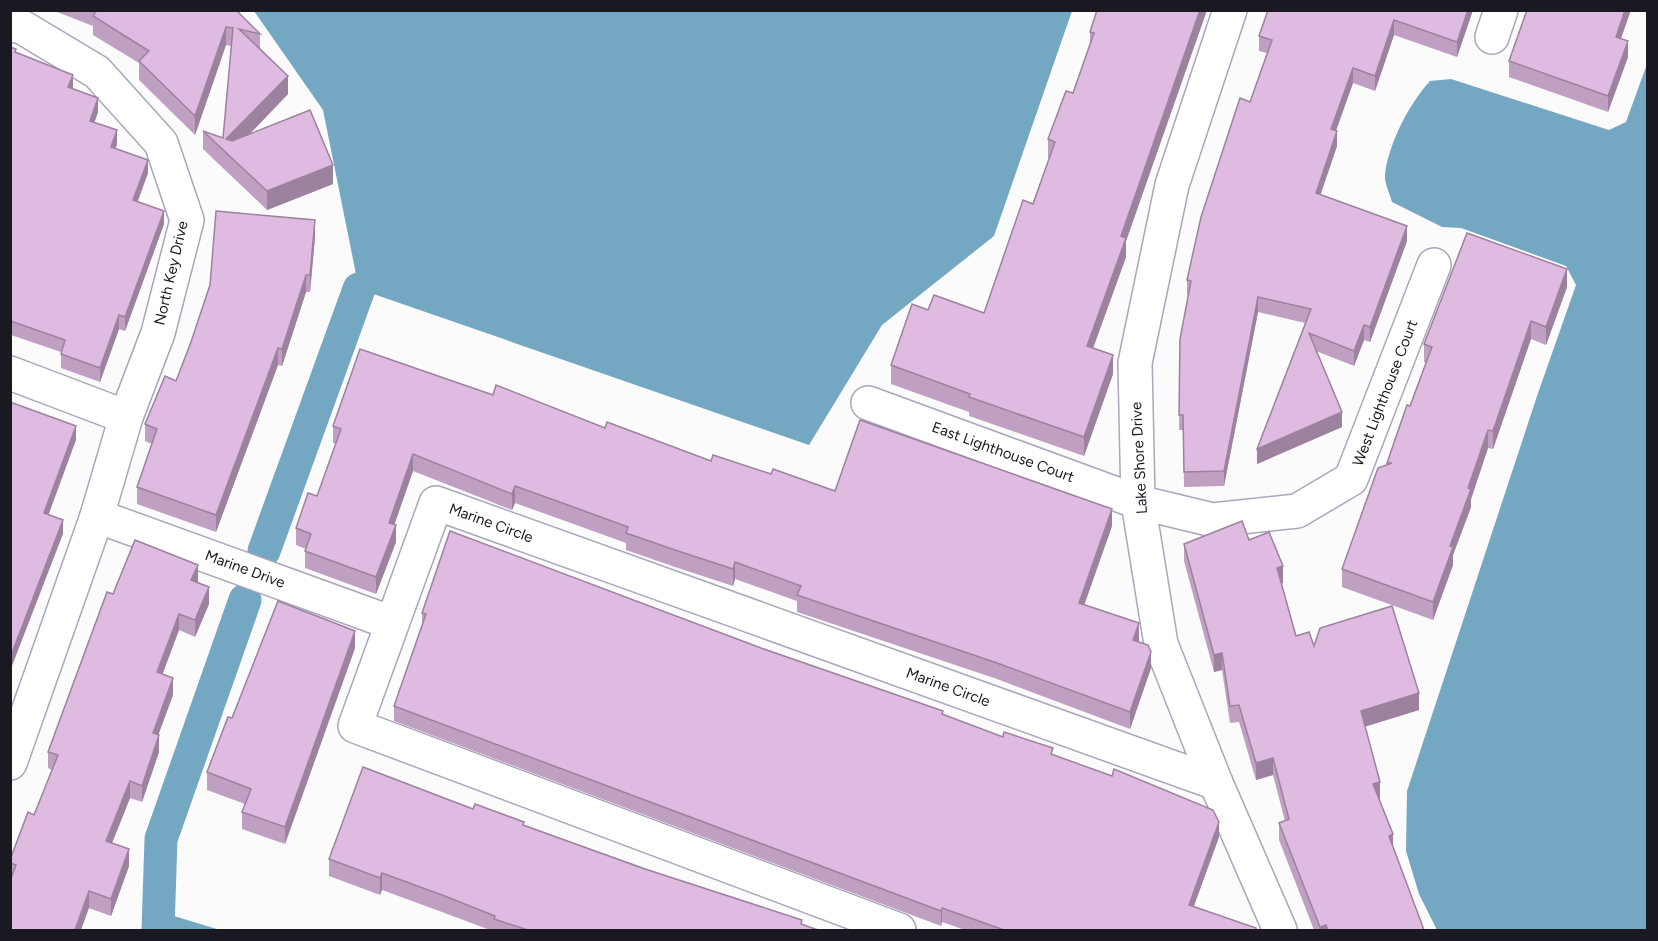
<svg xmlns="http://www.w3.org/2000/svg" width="1658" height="941" font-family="Figtree,sans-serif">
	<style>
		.water { fill: #74a8c2 }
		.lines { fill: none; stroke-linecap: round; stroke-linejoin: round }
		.canal { stroke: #74a8c2; stroke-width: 33 }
		.minor-casing { stroke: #aaa6bd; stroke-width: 36 }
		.minor { stroke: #fff; stroke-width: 33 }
		.wall { fill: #c0a0c2 }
		.shaded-wall { fill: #9c829e }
		.building { fill: #dfbae1; stroke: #9c829e; stroke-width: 1.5 }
		.labels { text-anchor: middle; stroke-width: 5; stroke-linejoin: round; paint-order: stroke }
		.street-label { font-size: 15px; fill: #1a1821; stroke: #fff }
	</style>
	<rect width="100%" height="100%" fill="#fbfbfb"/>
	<g class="water">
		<path d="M 254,11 L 1072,11 L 994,236 L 882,325 L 809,445 L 359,289 L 323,110 Z"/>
		<path d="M 1647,64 L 1647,930 L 1437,930 L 1419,894 L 1406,851 L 1407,791 L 1537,396 L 1576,285 L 1566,266 L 1461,228 L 1442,227 L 1392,202 C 1390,194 1384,183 1385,174 C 1389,143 1409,104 1430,81 L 1451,79 L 1609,130 L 1626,122 Z"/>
		<path d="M 174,916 L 220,930 L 166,930 Z"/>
	</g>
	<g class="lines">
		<g class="canal">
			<path d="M 264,551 L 359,289"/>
			<path d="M 158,930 L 161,839 L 245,600"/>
		</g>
		<g class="minor-casing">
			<g id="minor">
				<path d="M 1230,10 L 1172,185 L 1135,363 L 1138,502 L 1161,644 L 1216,783 L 1280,930"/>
				<path d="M 10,25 L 22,27 L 97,72 L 161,143 L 187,220 L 158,333 L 126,417 L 97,516 L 10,763"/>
				<path d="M 1492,37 L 1501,10"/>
				<path d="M 10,373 L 126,417"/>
				<path d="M 868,403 L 1138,502 L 1213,520 L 1297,511 L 1351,479 L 1434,265"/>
				<path d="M 97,516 L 392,623"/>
				<path d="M 899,930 L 355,726 L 436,503 L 1216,783"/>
			</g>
		</g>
		<use href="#minor" class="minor"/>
	</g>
	<g class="wall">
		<path d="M 52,10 L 236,10 L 260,34 L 260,49 L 288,94 L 249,135 L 333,184 L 267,210 L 203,149 L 203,131 L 223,138 L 231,46 L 226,45 L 195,135 L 139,80 L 139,63 L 93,35 L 93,26 Z"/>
		<path d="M 1097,10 L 1207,10 L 1126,241 L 1126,257 L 1093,348 L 1113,374 L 1084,456 L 969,416 L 969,412 L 891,384 L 891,365 L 928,310 L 984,313 L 1033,204 L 1049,158 L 1048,158 L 1048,139 L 1073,93 L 1090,47 L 1090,32 Z"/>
		<path d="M 1268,10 L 1473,10 L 1457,57 L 1394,35 L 1375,91 L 1353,83 L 1336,131 L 1337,146 L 1320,195 L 1407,241 L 1370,342 L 1364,340 L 1354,366 L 1316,351 L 1342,427 L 1257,464 L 1305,323 L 1258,312 L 1224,486 L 1184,487 L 1183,430 L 1179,430 L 1180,339 L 1188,296 L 1187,295 L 1187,280 L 1267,53 L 1259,51 L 1259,36 Z"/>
		<path d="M 1621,39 L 1628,57 L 1608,112 L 1509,77 L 1509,61 Z"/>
		<path d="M 10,47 L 16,52 L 73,89 L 98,112 L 94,123 L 117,144 L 116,148 L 148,173 L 138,201 L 164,224 L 125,331 L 119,329 L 100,382 L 61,368 L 61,352 L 11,335 L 10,336 Z"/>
		<path d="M 315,237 L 310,292 L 306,292 L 282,366 L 278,365 L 216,532 L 137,504 L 137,487 L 152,444 L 145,441 L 145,424 L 176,381 L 191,342 Z"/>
		<path d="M 1567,287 L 1546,345 L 1531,339 L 1493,449 L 1488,448 L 1471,499 L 1471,507 L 1453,555 L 1453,565 L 1433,620 L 1342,587 L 1342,569 L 1387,465 L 1426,363 L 1424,362 L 1424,344 Z"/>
		<path d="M 493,395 L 711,461 L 771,474 L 835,491 L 1112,526 L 1084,604 L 1139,640 L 1138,642 L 1151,668 L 1130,729 L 997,679 L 797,612 L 797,601 L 735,579 L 733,586 L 675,567 L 626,550 L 626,543 L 568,522 L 515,503 L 512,510 L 413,471 L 394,525 L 396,542 L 376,594 L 305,568 L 305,551 L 306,549 L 296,545 L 296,528 L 317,496 L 336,444 L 333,443 L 333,426 Z"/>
		<path d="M 1249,540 L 1283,583 L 1281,584 L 1296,636 L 1314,646 L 1419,710 L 1365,726 L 1380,799 L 1379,800 L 1393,848 L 1424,930 L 1314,930 L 1279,840 L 1279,823 L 1285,821 L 1273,775 L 1256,780 L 1239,722 L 1230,723 L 1222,670 L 1214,672 L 1184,561 L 1184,544 Z"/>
		<path d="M 198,581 L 197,583 L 209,604 L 195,637 L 179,630 L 162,674 L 173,695 L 158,735 L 159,752 L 142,802 L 130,798 L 112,843 L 129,866 L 111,916 L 10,880 L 10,860 L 34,815 L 52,770 L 48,768 L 48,752 L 113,594 Z"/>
		<path d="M 422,613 L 761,648 L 1053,755 L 1219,837 L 1194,906 L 1256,930 L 965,930 L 942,922 L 941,926 L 394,721 L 394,706 L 422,627 Z"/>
		<path d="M 355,648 L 285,844 L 242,829 L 242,812 L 245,804 L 207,790 L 207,772 L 232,718 Z"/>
		<path d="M 473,809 L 524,825 L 818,930 L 490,930 L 442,912 L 382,890 L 380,895 L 329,876 L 329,859 Z"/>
	</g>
	<g class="shaded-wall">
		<path d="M 1200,10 L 1207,10 L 1126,241 L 1126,257 L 1087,365 L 1087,346 L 1121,236 Z"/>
		<path d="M 1468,10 L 1473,10 L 1457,57 L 1457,42 Z"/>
		<path d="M 1625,10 L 1631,10 L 1616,53 L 1616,37 Z"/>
		<path d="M 1394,20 L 1394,35 L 1375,91 L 1375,76 Z"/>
		<path d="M 226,27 L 226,45 L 195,135 L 195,116 Z"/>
		<path d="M 1628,41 L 1628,57 L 1608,112 L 1608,96 Z"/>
		<path d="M 1353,68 L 1353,83 L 1331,144 L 1331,129 Z"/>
		<path d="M 73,75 L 73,89 L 68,87 Z"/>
		<path d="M 288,76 L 288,94 L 229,155 L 226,139 Z"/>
		<path d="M 98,98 L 98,112 L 90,135 L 90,121 Z"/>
		<path d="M 117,130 L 117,144 L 111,160 L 111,147 Z"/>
		<path d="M 1337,131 L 1337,146 L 1316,208 L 1316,193 Z"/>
		<path d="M 148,160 L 148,173 L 133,213 L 133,200 Z"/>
		<path d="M 333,165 L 333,184 L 267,210 L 267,191 Z"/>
		<path d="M 164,211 L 164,224 L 125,331 L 125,317 Z"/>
		<path d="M 315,220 L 315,237 L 310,292 L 310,275 Z"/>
		<path d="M 1407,226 L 1407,241 L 1370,342 L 1370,327 Z"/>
		<path d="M 1567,269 L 1567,287 L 1546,345 L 1546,327 Z"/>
		<path d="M 306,275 L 306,292 L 282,366 L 282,349 Z"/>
		<path d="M 1258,297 L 1258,312 L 1224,486 L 1224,471 Z"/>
		<path d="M 119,315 L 119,329 L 100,382 L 100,368 Z"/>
		<path d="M 1531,321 L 1531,339 L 1493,449 L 1493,431 Z"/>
		<path d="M 1364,325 L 1364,340 L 1354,366 L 1354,351 Z"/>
		<path d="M 278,348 L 278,365 L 216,532 L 216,515 Z"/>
		<path d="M 1113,355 L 1113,374 L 1084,456 L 1084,437 Z"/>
		<path d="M 1342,412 L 1342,427 L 1257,464 L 1257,449 Z"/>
		<path d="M 76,426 L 76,440 L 44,527 L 44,513 Z"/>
		<path d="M 1488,430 L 1488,448 L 1471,499 L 1471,507 L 1453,555 L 1453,565 L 1433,620 L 1433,602 L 1468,488 Z"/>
		<path d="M 413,454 L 413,471 L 389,540 L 389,523 Z"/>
		<path d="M 515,486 L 515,503 L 512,510 L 512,494 Z"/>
		<path d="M 1112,509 L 1112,526 L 1079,620 L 1079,603 Z"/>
		<path d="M 63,520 L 63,534 L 10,671 L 10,658 Z"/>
		<path d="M 396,525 L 396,542 L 376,594 L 376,577 Z"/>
		<path d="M 735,562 L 735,579 L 733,586 L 733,569 Z"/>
		<path d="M 198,565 L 198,581 L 191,597 L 191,580 Z"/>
		<path d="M 1283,566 L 1283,583 L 1277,585 L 1277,568 Z"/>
		<path d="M 209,587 L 209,604 L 195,637 L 195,620 Z"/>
		<path d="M 179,614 L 179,630 L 157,689 L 157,672 Z"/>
		<path d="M 1139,623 L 1139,640 L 1133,657 L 1133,640 Z"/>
		<path d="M 355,631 L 355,648 L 285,844 L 285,827 Z"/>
		<path d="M 1151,652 L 1151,668 L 1130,729 L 1130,712 Z"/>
		<path d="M 1222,653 L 1222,670 L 1214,672 L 1214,655 Z"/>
		<path d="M 173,678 L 173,695 L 153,749 L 153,733 Z"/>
		<path d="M 1419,693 L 1419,710 L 1361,728 L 1361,711 Z"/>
		<path d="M 159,735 L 159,752 L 142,802 L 142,786 Z"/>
		<path d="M 1273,758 L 1273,775 L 1256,780 L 1256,763 Z"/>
		<path d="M 130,781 L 130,798 L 106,858 L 106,841 Z"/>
		<path d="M 1380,782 L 1380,799 L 1373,801 L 1373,784 Z"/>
		<path d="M 1219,822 L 1219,837 L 1189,919 L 1189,905 Z"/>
		<path d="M 1393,834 L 1393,851 L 1389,836 Z"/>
		<path d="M 129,849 L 129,866 L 111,916 L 111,899 Z"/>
		<path d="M 382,873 L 382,890 L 380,895 L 380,878 Z"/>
		<path d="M 89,891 L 89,908 L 81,930 L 75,930 Z"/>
		<path d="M 942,908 L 942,922 L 941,926 L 941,911 Z"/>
		<path d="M 1326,925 L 1326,930 L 1320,930 L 1320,927 Z"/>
	</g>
	<g class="building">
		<path d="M 97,10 L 236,10 L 260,34 L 239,29 L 288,76 L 226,139 L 232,141 L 310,110 L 333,165 L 267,191 L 203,131 L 223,138 L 233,28 L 226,27 L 195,116 L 139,61 L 149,51 L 93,16 Z"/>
		<path d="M 1097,10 L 1200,10 L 1121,236 L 1126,238 L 1087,346 L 1113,355 L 1084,437 L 969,397 L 970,394 L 891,365 L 912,304 L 928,310 L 934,295 L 984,313 L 1023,200 L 1033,204 L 1055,142 L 1048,139 L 1066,91 L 1073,93 L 1094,33 L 1090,32 Z"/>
		<path d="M 1268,10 L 1468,10 L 1457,42 L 1394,20 L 1375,76 L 1353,68 L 1331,129 L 1337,131 L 1316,193 L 1407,226 L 1370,327 L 1364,325 L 1354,351 L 1309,333 L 1342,412 L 1257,449 L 1311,309 L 1258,297 L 1224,471 L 1184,472 L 1183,415 L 1179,415 L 1180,339 L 1191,281 L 1187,280 L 1201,217 L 1240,98 L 1250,102 L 1272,40 L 1259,36 Z"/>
		<path d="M 1527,10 L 1625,10 L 1616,37 L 1628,41 L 1608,96 L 1509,61 Z"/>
		<path d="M 10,47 L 16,49 L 15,52 L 73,75 L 68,87 L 98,98 L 90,121 L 117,130 L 111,147 L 148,160 L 133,200 L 164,211 L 125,317 L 119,315 L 100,368 L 61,354 L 65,340 L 11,321 L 10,322 Z"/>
		<path d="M 216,211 L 315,220 L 310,275 L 306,275 L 282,349 L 278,348 L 216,515 L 137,487 L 157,429 L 145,424 L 165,376 L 176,381 L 191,342 L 210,285 Z"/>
		<path d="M 1467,233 L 1567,269 L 1546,327 L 1531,321 L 1493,431 L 1488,430 L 1468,488 L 1471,489 L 1450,546 L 1453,547 L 1433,602 L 1342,569 L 1378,468 L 1392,463 L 1387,463 L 1407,405 L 1410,406 L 1432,347 L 1424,344 Z"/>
		<path d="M 360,349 L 493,395 L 496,385 L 605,428 L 607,422 L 711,461 L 713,455 L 771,474 L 773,469 L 835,491 L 860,420 L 1112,509 L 1079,603 L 1139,623 L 1133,640 L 1148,645 L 1151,652 L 1130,712 L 997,663 L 797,595 L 801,586 L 735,562 L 733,569 L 675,550 L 626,533 L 628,527 L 568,505 L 515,486 L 512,494 L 413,454 L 389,523 L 396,525 L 376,577 L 305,551 L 311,534 L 296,528 L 308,493 L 317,496 L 341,429 L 333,426 Z"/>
		<path d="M 10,402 L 76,426 L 44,513 L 63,520 L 10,658 Z"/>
		<path d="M 1242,521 L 1249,540 L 1269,532 L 1283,566 L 1277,568 L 1296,636 L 1309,632 L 1314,646 L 1320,628 L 1392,606 L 1419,693 L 1361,711 L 1380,782 L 1373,784 L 1393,834 L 1389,836 L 1424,930 L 1328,930 L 1326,925 L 1320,927 L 1279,823 L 1289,819 L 1273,758 L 1256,763 L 1239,705 L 1230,706 L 1222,653 L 1214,655 L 1184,544 Z"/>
		<path d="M 450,531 L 761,648 L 943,711 L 942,714 L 1003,737 L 1004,732 L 1053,748 L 1051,754 L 1112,776 L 1114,769 L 1213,810 L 1219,822 L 1189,905 L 1256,928 L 1256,930 L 1004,930 L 942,908 L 941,911 L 394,706 L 426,614 L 422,613 Z"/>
		<path d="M 135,540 L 198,565 L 191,580 L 209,587 L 195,620 L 179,614 L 157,672 L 173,678 L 153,733 L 159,735 L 142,786 L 130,781 L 106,841 L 129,849 L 111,899 L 89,891 L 75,930 L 10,930 L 10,881 L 16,865 L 10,863 L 10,860 L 28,812 L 34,815 L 58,755 L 48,752 L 107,592 L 113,594 Z"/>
		<path d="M 278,601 L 355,631 L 285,827 L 242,812 L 251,789 L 207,772 L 228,717 L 232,718 Z"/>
		<path d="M 363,767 L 473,809 L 475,804 L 524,822 L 523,825 L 642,868 L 802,920 L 801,924 L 818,930 L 528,930 L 494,919 L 495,916 L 442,895 L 382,873 L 380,878 L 329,859 Z"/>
	</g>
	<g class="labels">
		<g class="street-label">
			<text transform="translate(171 273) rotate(-77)" y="5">North Key Drive</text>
			<text transform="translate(1385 393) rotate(-69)" y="5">West Lighthouse Court</text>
			<text transform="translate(1003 452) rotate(20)" y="5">East Lighthouse Court</text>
			<text transform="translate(1139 458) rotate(-93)" y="5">Lake Shore Drive</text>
			<text transform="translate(491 523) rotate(20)" y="5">Marine Circle</text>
			<text transform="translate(245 569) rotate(20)" y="5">Marine Drive</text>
			<text transform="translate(948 687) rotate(20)" y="5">Marine Circle</text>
		</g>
	</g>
	<rect width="1658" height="941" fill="none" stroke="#1a1821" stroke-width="24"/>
</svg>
